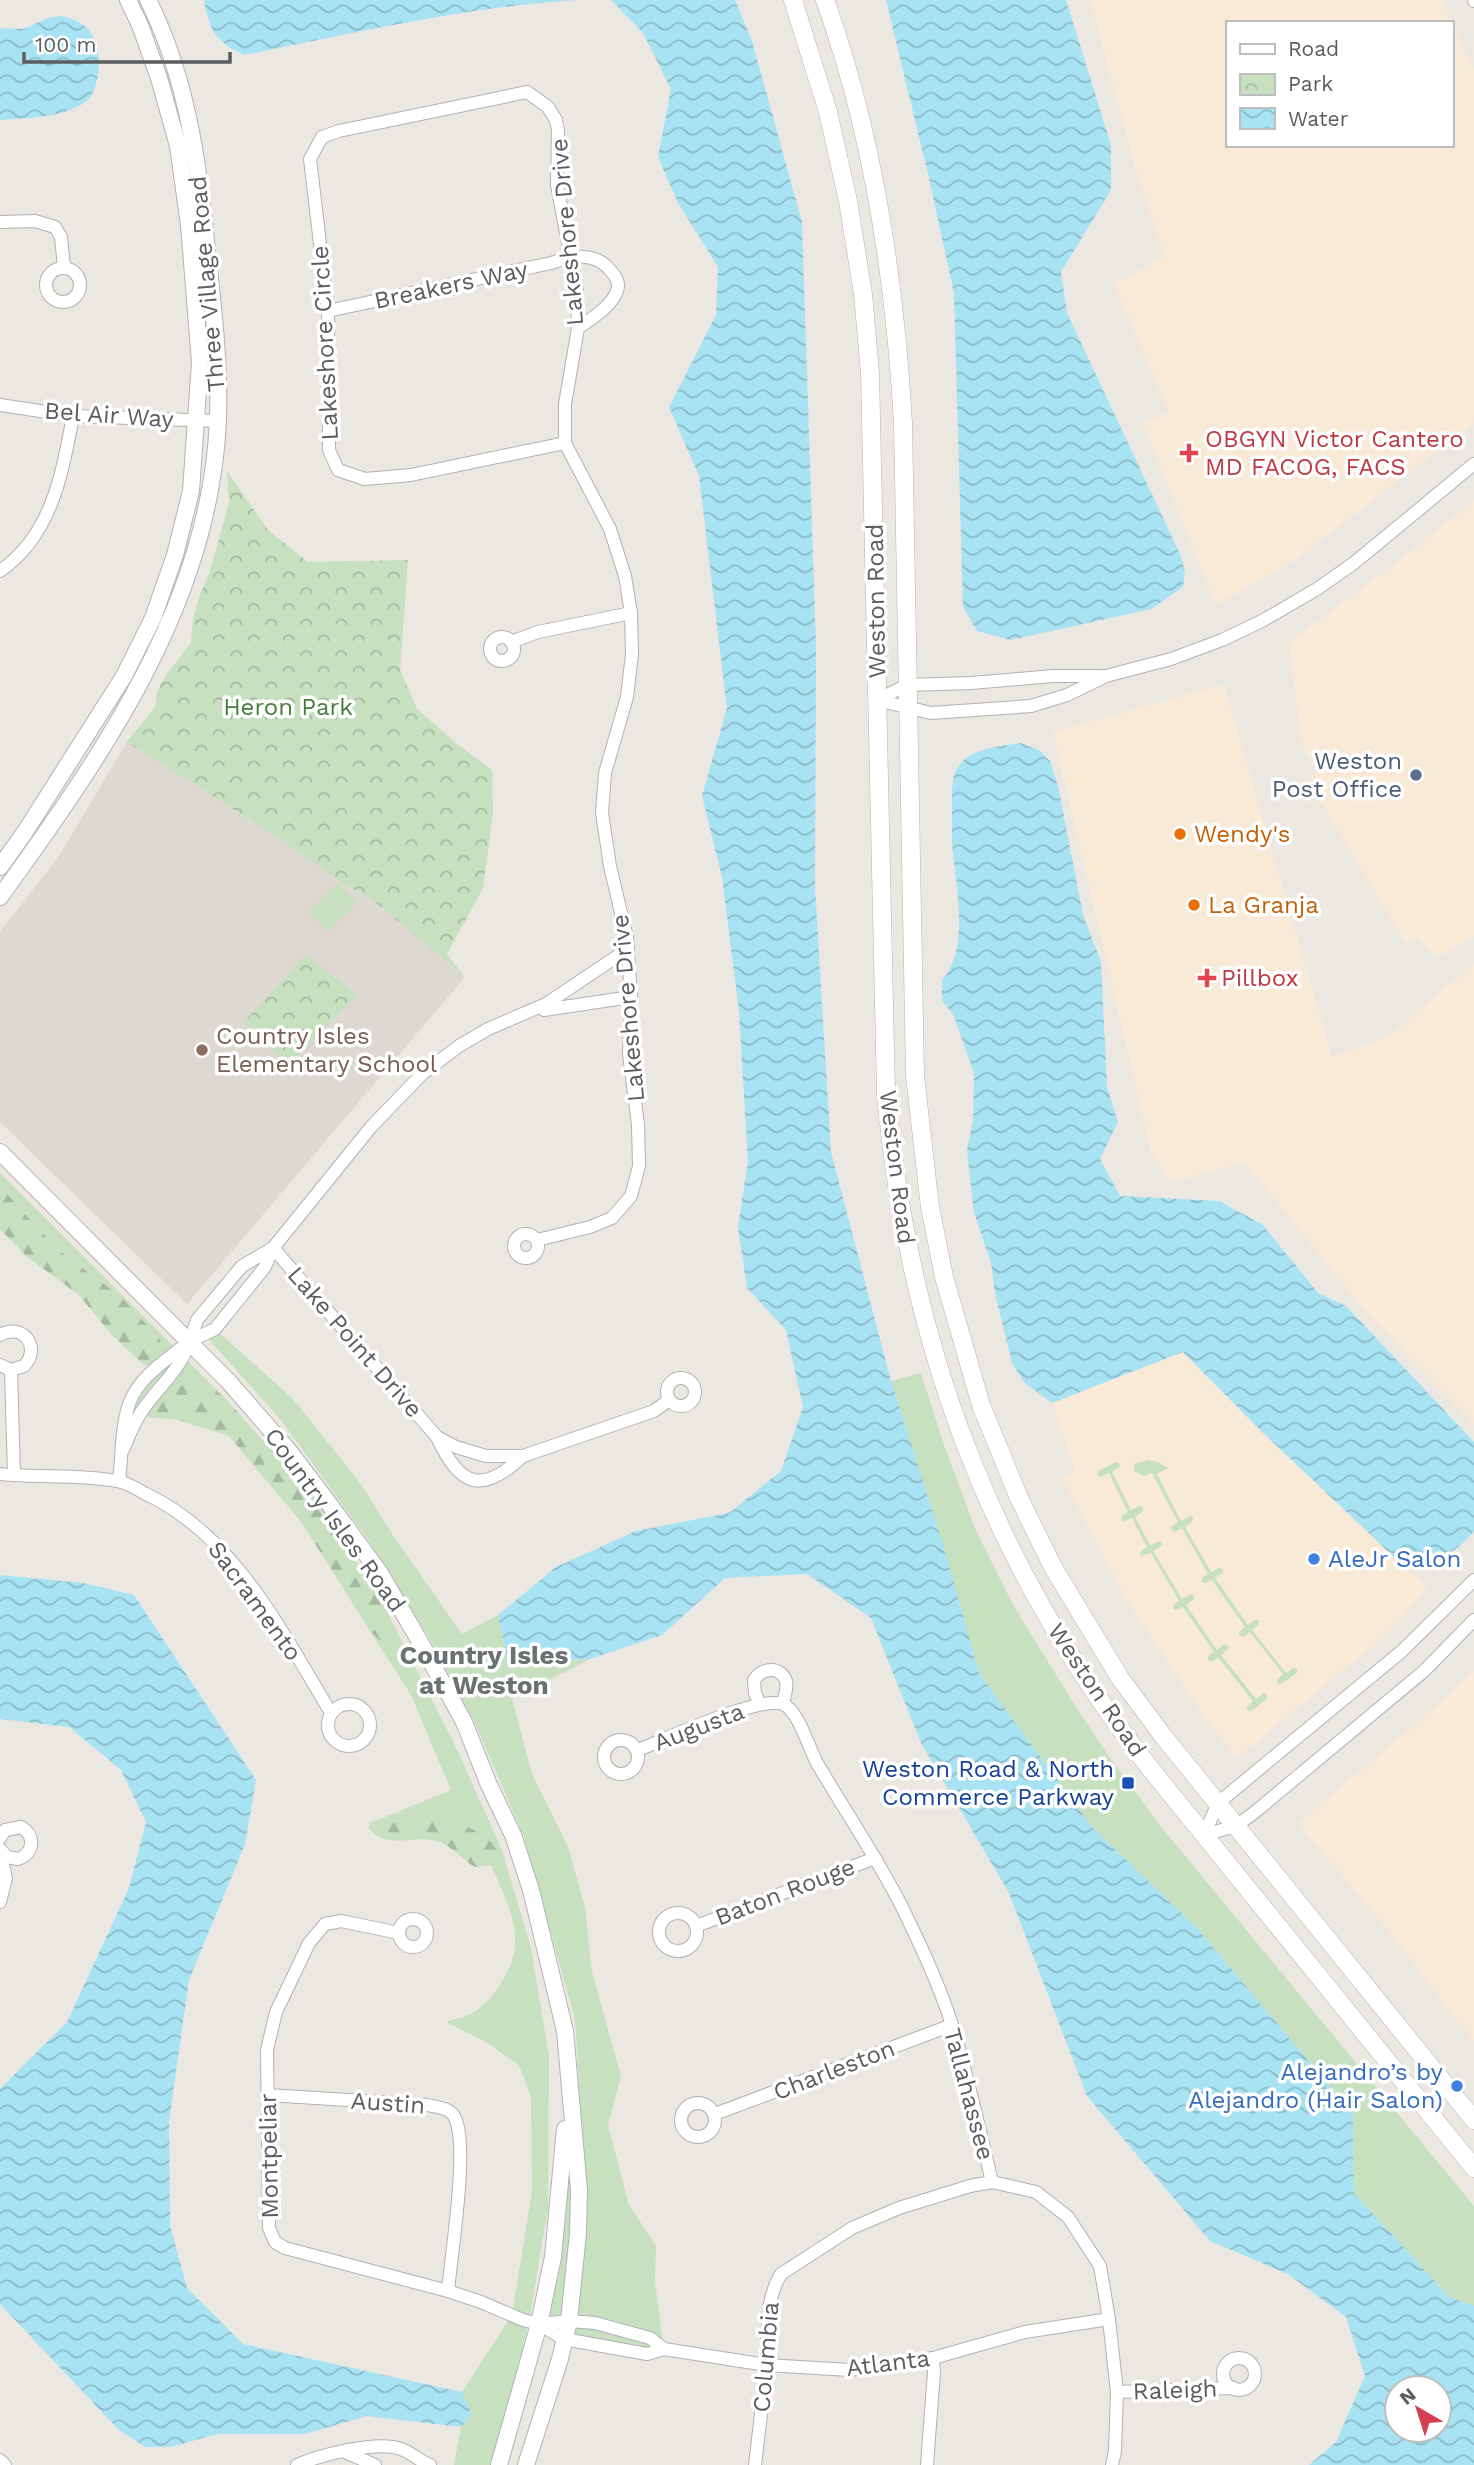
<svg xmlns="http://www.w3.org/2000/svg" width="1474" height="2465" font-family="'Work Sans',sans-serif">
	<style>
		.commercial { fill: #f9ead8; fill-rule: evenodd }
		.education { fill: #ded8d3 }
		.green { fill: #c7e0c0 }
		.forest { fill: url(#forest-firs) }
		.park { fill: url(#park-crowns) }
		.water { fill: url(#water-waves); fill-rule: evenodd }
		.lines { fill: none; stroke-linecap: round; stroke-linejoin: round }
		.minor-casing { stroke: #afb3b5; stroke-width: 14 }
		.tertiary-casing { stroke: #afb3b5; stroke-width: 18 }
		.secondary-casing { stroke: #b1b5b7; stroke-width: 19 }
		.minor { stroke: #fff; stroke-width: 12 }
		.tertiary { stroke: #fff; stroke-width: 16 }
		.secondary { stroke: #fff; stroke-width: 18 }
		.health-dot { fill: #e0444e; stroke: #fff; stroke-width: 2.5 }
		.service-dot { fill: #5c6f8a; stroke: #fff; stroke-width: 2.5 }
		.food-dot { fill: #e8710a; stroke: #fff; stroke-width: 2.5 }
		.education-dot { fill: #8d6e63; stroke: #fff; stroke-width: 2.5 }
		.shop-dot { fill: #3f7fe0; stroke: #fff; stroke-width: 2.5 }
		.transit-dot { fill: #1a4fb4; stroke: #fff; stroke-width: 2.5 }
		.labels { text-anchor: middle; stroke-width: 7; stroke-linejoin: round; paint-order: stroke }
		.street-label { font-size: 24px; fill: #5a5e60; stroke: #fff }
		.health-label { font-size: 24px; fill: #be3a42; stroke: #fff; text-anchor: start }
		.park-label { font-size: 24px; fill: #487c3d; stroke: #fff }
		.service-label { font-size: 24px; fill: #4e5e75; stroke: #fff; text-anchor: end }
		.food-label { font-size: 24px; fill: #c56008; stroke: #fff; text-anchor: start }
		.education-label { font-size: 24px; fill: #785e54; stroke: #fff; text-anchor: start }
		.shop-label { font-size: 24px; fill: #366cbe; stroke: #fff; text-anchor: start }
		.transit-label { font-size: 24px; fill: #164399; stroke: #fff; text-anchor: end }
		.neighbourhood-label { font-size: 26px; font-weight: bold; fill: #6b7072; stroke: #fff }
	</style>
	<defs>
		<pattern id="forest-firs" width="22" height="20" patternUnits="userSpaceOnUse" patternTransform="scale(1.75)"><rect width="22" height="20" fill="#c7e0c0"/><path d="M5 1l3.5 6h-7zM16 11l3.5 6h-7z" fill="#a5b99f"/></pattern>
		<pattern id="park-crowns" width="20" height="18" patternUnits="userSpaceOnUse" patternTransform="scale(1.75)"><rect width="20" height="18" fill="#c7e0c0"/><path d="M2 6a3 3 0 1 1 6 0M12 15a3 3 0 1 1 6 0" fill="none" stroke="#a5b99f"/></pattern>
		<pattern id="water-waves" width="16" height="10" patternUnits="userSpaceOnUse" patternTransform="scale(1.75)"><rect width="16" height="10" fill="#a8e3f4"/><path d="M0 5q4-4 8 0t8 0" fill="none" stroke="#8cbbc9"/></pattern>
	</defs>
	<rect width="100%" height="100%" fill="#ebe7e1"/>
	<g class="commercial">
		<path d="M 1090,0 L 1442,0 L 1474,69 L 1474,423 L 1292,563 L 1216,605 L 1143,423 L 1169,412 L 1114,284 L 1164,256 L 1137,174 ZM 1227,23 L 1451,23 L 1451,145 L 1227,145 Z"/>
		<path d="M 1474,500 L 1474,937 L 1437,958 L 1417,937 L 1405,942 L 1308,780 L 1317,772 L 1302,746 L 1289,642 L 1392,566 Z"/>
		<path d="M 1224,684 L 1332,1057 L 1390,1035 L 1474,963 L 1474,1424 L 1359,1304 L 1245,1162 L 1171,1183 L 1151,1152 L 1053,732 Z"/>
		<path d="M 1183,1352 L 1261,1431 L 1428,1588 L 1385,1636 L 1237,1758 L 1206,1719 L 1126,1599 L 1062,1478 L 1075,1471 L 1052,1403 Z"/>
		<path d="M 1474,1671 L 1474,2042 L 1389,1932 L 1298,1823 L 1447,1697 Z"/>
	</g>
	<path class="education" d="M 127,742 L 280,839 L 345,885 L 369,897 L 465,977 L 187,1304 L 0,1122 L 0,932 L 59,856 Z"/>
	<g class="green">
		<path d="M 338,883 L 357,903 L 328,932 L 309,912 Z"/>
		<path d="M 0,1173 L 222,1395 L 203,1381 L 129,1421 L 130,1403 L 156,1368 L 120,1296 L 57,1249 L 0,1186 Z"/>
		<path d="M 215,1329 L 293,1399 L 361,1484 L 394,1537 L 462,1634 L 498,1615 L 508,1663 L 590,1659 L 512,1699 L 532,1774 L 568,1847 L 585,1907 L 592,1972 L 621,2076 L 608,2125 L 629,2205 L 656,2246 L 655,2283 L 664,2349 L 647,2354 L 564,2339 L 569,2322 L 539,2324 L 561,2191 L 582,2131 L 575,2019 L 524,1837 L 476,1725 L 428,1636 L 368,1540 L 281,1420 L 204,1334 Z"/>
		<path d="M 921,1373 L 944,1445 L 976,1531 L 1013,1605 L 1074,1704 L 1110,1758 L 1163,1829 L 1474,2206 L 1474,2306 L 1449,2297 L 1354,2193 L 1353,2114 L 1197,1928 L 1091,1826 L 979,1673 L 891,1381 Z"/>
		<path d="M 1148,1460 L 1158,1462 L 1168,1468 L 1157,1474 L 1181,1521 L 1190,1516 L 1193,1517 L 1192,1522 L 1185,1527 L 1211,1572 L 1219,1568 L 1223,1569 L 1223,1573 L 1215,1578 L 1248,1625 L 1256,1619 L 1259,1621 L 1258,1625 L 1252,1630 L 1286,1673 L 1294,1667 L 1297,1668 L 1297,1673 L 1281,1684 L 1277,1683 L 1277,1680 L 1283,1674 L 1250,1632 L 1243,1637 L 1239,1635 L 1239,1632 L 1245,1627 L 1212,1580 L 1205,1583 L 1202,1582 L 1202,1578 L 1208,1574 L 1182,1528 L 1175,1532 L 1171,1530 L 1172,1526 L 1178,1522 L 1152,1473 L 1144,1476 L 1134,1471 L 1134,1464 Z"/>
		<path d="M 1116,1462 L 1120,1464 L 1119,1467 L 1112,1472 L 1131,1510 L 1140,1506 L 1143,1508 L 1143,1511 L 1135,1517 L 1150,1545 L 1159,1541 L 1162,1543 L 1162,1546 L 1153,1551 L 1182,1599 L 1191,1594 L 1194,1596 L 1194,1599 L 1186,1605 L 1217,1650 L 1225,1644 L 1228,1646 L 1228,1649 L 1221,1655 L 1256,1699 L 1264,1693 L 1267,1695 L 1267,1699 L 1251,1711 L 1247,1710 L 1247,1707 L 1253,1701 L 1218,1657 L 1212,1662 L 1208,1660 L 1208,1656 L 1214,1652 L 1183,1607 L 1176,1610 L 1173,1609 L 1173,1605 L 1179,1601 L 1151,1553 L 1141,1556 L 1140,1552 L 1147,1547 L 1132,1518 L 1125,1521 L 1121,1520 L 1122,1516 L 1128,1512 L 1109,1473 L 1100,1477 L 1097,1475 L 1098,1471 Z"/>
		<path d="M 383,1604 L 454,1743 L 502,1850 L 531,1948 L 549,2056 L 548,2208 L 529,2322 L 494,2465 L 454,2465 L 461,2427 L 472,2415 L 462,2392 L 512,2315 L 532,2191 L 531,2097 L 519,2065 L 486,2042 L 446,2022 C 455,2019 468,2017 476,2011 C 493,2000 513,1968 515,1948 C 518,1920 501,1889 491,1865 L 499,1853 L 413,1814 L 395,1813 L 451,1790 L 411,1695 L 370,1631 L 380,1641 L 392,1635 Z"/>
	</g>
	<g class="forest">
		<path d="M 0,1186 L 57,1249 L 120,1296 L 160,1339 L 163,1353 L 156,1368 L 143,1364 L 111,1334 L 79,1295 L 26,1256 L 0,1229 Z"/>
		<path d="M 180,1377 L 203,1381 L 222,1395 L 319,1503 L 383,1604 L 392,1635 L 386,1643 L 380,1641 L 370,1631 L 302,1523 L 229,1436 L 178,1420 L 139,1416 L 172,1379 Z"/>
		<path d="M 395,1813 C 429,1816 481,1820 499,1853 L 491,1865 L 475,1867 C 460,1858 450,1843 432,1840 C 410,1836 385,1850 369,1828 L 370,1823 Z"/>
	</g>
	<g class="park">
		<path d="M 227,471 L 268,530 L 308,562 L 408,560 L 400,670 L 417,709 L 457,744 L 492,770 L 493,813 L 483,888 L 447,954 L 465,977 L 369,897 L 345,885 L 280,839 L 127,742 L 155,707 L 157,691 L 168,672 L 191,643 L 193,619 L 200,594 L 209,574 L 229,503 Z"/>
		<path d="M 306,955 L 357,995 L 289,1066 L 243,1023 Z"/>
	</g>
	<g class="water">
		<path d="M 204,0 L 578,0 C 465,7 355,33 244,55 C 216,42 209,30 204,0 Z"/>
		<path d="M 611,0 L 735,0 L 752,41 L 802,222 L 816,648 L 815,887 L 831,1152 L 891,1381 L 943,1544 L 979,1673 L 1091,1826 L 1197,1928 L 1353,2114 L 1354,2193 L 1449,2297 L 1474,2306 L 1474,2465 L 1309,2465 L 1336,2442 L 1365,2376 L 1346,2317 L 1288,2274 L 1210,2241 L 1087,2096 L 1009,1893 L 921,1743 L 871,1618 L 807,1574 L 725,1578 L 662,1635 L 590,1659 L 508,1663 L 498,1615 L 556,1567 L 636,1531 L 729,1513 L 781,1471 L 803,1407 L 786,1330 L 747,1288 L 738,1227 L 748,1162 L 739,1011 L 722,877 L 702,796 L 727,708 L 699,476 L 669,407 L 716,315 L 718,267 L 678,203 L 658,157 L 671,89 L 643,33 ZM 1397,2388 L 1439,2388 L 1439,2430 L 1397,2430 Z"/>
		<path d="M 886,0 L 1066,0 L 1111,145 L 1111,190 L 1061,272 L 1067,313 L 1180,554 L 1185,571 L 1183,587 L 1151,609 L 1010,640 L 977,631 L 963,607 L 954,293 L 928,174 Z"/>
		<path d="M 60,16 C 94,20 104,50 97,80 C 94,90 93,97 84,103 C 61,118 27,118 0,120 L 0,28 L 24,29 L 48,18 Z"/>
		<path d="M 1021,743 L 1039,750 L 1050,761 L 1058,786 L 1083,915 L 1101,962 L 1107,1087 L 1118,1122 L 1100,1159 L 1120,1196 L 1219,1201 L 1263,1225 L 1318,1293 L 1346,1306 L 1474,1442 L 1474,1531 C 1455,1555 1426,1571 1397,1560 L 1261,1431 L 1183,1352 L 1052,1403 L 1025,1383 L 1012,1363 L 995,1293 L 991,1263 L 974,1213 L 967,1150 L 973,1120 L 974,1073 L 953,1014 L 942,1001 L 942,980 C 971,949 955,882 952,843 C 952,831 952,818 952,805 C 952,792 951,775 960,764 C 974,748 1001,746 1021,743 Z"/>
		<path d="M 0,1575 L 83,1583 L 134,1595 L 256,1780 L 245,1844 L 189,1980 L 169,2121 L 170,2225 L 187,2288 L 243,2344 L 462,2392 L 472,2415 L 461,2427 L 367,2416 L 305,2434 L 217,2434 L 171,2447 L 145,2447 L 119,2430 L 0,2304 L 0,2089 L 67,2022 L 129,1888 L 146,1822 L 121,1770 L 69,1727 L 0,1719 Z"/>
	</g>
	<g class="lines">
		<g class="minor-casing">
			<g id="minor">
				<path d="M 1474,0 L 1474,1"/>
				<path d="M 0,222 L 35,221 L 55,227 L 61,237 L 64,267"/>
				<circle cx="63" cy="285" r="17"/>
				<path d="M 328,311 L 551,263 C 573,256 595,251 611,271 C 616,277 620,283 617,291 C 611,307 591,319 578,328"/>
				<path d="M 0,405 L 73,416 L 218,421"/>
				<path d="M 0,571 C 52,535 62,474 73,416"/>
				<circle cx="502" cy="649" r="12"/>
				<path d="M 511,642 L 538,632 L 631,613"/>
				<path d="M 877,700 L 931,713 L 1031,706 L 1067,695 L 1106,676 L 1171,659 L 1222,640 L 1262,621 L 1317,589 L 1354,563 L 1474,464"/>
				<path d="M 877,700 L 907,685 L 971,683 L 1053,676 L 1102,676"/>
				<path d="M 544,1010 L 631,997"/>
				<circle cx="526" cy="1246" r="12"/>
				<path d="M 537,1240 L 590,1227 L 612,1218 L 631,1196 L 639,1166 L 638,1125 L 629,1054 L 631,997 L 627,938 L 610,866 L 602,813 L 605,773 L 627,697 L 632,654 L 631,613 L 625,576 L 610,529 L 565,443 L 565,404 L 578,328 L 577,290 L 557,185 L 558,130 L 556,120 L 548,107 L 527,92 L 339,131 L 322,137 L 310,159 L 328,311 L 329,450 L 338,470 L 365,479 L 411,475 L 565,443"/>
				<path d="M 273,1248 L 242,1266 L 197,1320 L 190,1341 L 215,1329 L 265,1267 L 273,1248 L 371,1127 L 422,1074 L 459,1046 L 488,1029 L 546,1004 L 628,949"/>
				<path d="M 273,1248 L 437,1437 L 456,1447 L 486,1456 L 523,1456 L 654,1411 L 669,1400"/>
				<path d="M 0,1335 C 22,1322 42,1347 24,1366 L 11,1370 L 0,1365"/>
				<path d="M 11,1370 L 14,1475"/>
				<circle cx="681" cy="1392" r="14"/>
				<path d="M 437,1437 C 460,1487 482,1495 523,1456"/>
				<path d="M 0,1474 C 38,1478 79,1474 117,1481 C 126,1482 137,1489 146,1494 C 235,1536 282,1632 331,1713"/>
				<path d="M 119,1481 C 122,1456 121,1428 129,1404 C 139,1376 168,1359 190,1341 C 180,1371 156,1389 140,1414 C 133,1425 128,1438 123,1450"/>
				<circle cx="349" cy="1725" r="21"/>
				<path d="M 760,1704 L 755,1693 L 754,1680 C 762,1668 780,1665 786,1681 C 788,1688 784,1697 783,1704"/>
				<circle cx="621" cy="1757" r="17"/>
				<path d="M 638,1750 C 664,1740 760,1695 783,1704 C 799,1711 809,1749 817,1763 C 845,1811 876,1856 901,1905 C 920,1944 940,1986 953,2028 C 968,2079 980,2130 992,2182"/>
				<path d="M 1204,1835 L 1218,1803 L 1402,1651 L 1474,1580"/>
				<path d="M 1204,1835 L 1236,1826 L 1255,1812 L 1424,1671 L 1474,1620"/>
				<path d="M 0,1838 L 5,1830 L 21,1827 C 36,1836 34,1853 18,1859 L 7,1857 L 0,1849"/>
				<path d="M 0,1902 L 6,1878 L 0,1851"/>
				<circle cx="678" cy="1932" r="19"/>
				<circle cx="413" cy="1933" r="14"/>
				<path d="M 696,1926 L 875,1858"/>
				<path d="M 399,1933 L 341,1921 L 325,1924 L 309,1943 L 276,2012 L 267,2050 L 269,2228 L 275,2242 L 285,2248 L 448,2291 L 481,2302 L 523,2320 L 539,2324 L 569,2321 L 595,2323 L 650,2338 L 664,2349"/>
				<path d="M 268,2095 L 427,2105 C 437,2107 451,2108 455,2118 C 469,2146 451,2255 448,2291"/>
				<circle cx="698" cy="2120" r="17"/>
				<path d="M 715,2114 L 952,2025"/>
				<path d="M 539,2324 L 564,2339 L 647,2354 L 664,2349 L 766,2365 L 850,2370 L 933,2358 L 1025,2332 L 1109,2319"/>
				<circle cx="1239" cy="2374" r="16"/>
				<path d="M 1117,2392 L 1234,2388"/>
				<path d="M 345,2452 L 375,2465"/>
				<path d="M 0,2460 L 5,2465"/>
				<path d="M 297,2465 C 320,2455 377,2440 401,2449 C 411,2452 419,2461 430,2465"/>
				<path d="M 755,2465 C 759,2432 763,2399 766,2366 C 769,2335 764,2301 781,2274 L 852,2228 L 899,2208 L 970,2186 L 992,2182 L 1036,2192 L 1068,2217 L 1100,2266 L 1109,2319 L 1117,2392 L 1115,2451 L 1112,2465"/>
				<path d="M 927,2465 L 934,2372 L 933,2358"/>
			</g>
		</g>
		<g class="tertiary-casing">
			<g id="tertiary">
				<path d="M 0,867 L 25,832 L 124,676 L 153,618 L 175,555 L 191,491 L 200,362 L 189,225 L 178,146 L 159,78 L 140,25 L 128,0"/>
				<path d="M 0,897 C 103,754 211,602 218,419 C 220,363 213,307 207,251 C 199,166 187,77 148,0"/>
				<path d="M 0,1152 L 229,1382 L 289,1451 L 327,1501 L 380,1573 L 419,1640 L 464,1722 L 489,1785 L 513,1835 L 531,1890 L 565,2031 L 579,2190 L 578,2233 L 569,2321 L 560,2359 L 526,2465"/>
				<path d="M 499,2465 L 539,2324 L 553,2257 L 565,2129"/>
			</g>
		</g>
		<g class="secondary-casing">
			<g id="secondary">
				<path d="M 793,0 L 828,112 L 848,201 L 863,294 L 870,373 L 886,1094 C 909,1347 993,1567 1149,1767 L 1474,2168"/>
				<path d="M 825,0 C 874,136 895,280 903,423 L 915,1076 L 930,1207 L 944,1277 L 981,1405 L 1019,1498 L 1054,1569 L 1120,1678 L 1163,1736 L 1474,2120"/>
			</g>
		</g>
		<use href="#minor" class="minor"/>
		<use href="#tertiary" class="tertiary"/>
		<use href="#secondary" class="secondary"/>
	</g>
	<g class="health-dot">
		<path d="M1185.5 442.5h7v7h7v7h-7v7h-7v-7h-7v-7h7z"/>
		<path d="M1203.5 967.5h7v7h7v7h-7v7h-7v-7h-7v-7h7z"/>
	</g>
	<circle class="service-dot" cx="1416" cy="775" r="7"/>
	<g class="food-dot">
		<circle cx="1180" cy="834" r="7"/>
		<circle cx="1194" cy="905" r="7"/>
	</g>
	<circle class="education-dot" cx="202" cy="1050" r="7"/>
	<g class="shop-dot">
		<circle cx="1314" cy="1559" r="7"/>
		<circle cx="1457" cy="2086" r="7"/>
	</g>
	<rect class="transit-dot" x="1121" y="1776" width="14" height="14" rx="3.5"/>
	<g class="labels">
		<g class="street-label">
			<text transform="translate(567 232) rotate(-95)" y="8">Lakeshore Drive</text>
			<text transform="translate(207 284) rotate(-95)" y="8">Three Village Road</text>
			<text transform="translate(451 285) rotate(-12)" y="8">Breakers Way</text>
			<text transform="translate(325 343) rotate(-93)" y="8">Lakeshore Circle</text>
			<text transform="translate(109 415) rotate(4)" y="8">Bel Air Way</text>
			<text transform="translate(876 601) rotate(-91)" y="8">Weston Road</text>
			<text transform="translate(628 1008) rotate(-95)" y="8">Lakeshore Drive</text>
			<text transform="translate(897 1167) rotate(83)" y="8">Weston Road</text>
			<text transform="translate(355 1342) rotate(49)" y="8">Lake Point Drive</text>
			<text transform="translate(335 1520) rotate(54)" y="8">Country Isles Road</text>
			<text transform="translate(255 1601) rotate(54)" y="8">Sacramento</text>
			<text transform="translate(1097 1690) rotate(56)" y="8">Weston Road</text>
			<text transform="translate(699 1727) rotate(-21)" y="8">Augusta</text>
			<text transform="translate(785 1892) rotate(-21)" y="8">Baton Rouge</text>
			<text transform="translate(834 2070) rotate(-21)" y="8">Charleston</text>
			<text transform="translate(969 2094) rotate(75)" y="8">Tallahassee</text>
			<text transform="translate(388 2103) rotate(4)" y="8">Austin</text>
			<text transform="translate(269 2156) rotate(-91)" y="8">Montpeliar</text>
			<text transform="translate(766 2357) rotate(-85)" y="8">Columbia</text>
			<text transform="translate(888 2363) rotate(-7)" y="8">Atlanta</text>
			<text transform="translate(1175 2390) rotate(-2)" y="8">Raleigh</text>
		</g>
		<g class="health-label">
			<text x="1205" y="447">OBGYN Victor Cantero<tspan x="1205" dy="28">MD FACOG, FACS</tspan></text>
			<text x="1221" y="986">Pillbox</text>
		</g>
		<g class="park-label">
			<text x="288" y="715">Heron Park</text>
		</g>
		<g class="service-label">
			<text x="1402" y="769">Weston<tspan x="1402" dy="28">Post Office</tspan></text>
		</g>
		<g class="food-label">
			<text x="1194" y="842">Wendy's</text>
			<text x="1208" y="913">La Granja</text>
		</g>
		<g class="education-label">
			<text x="216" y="1044">Country Isles<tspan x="216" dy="28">Elementary School</tspan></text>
		</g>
		<g class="shop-label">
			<text x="1328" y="1567">AleJr Salon</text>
			<text x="1443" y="2080" text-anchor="end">Alejandro’s by<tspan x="1443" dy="28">Alejandro (Hair Salon)</tspan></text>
		</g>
		<g class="transit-label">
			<text x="1114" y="1777">Weston Road &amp; North<tspan x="1114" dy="28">Commerce Parkway</tspan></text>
		</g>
		<g class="neighbourhood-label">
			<text x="484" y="1664">Country Isles<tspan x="484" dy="30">at Weston</tspan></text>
		</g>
	</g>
	<rect x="1226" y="21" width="228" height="126" fill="#ffffff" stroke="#bdbfbf" stroke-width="2"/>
	<rect x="1240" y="44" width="35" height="10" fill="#ffffff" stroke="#bdbfbf" stroke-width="2"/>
	<text x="1288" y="56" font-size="21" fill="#5a5e60">Road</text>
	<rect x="1240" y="74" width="35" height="21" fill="url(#park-crowns)" stroke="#bdbfbf" stroke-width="2"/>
	<text x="1288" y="91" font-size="21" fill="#5a5e60">Park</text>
	<rect x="1240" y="108" width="35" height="21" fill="url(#water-waves)" stroke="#bdbfbf" stroke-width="2"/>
	<text x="1288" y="126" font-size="21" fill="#5a5e60">Water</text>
	<g transform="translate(1418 2409) rotate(321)"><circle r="33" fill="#ffffff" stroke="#bdbfbf" stroke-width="2"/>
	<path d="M0-5L12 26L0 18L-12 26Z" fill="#d43e53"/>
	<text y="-10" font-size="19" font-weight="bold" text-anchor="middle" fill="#5a5e60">N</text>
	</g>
	<path d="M24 52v10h206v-10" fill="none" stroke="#5a5e60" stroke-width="3.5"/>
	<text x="35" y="52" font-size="21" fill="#5a5e60" stroke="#ffffff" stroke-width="5" paint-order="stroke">100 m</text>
</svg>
